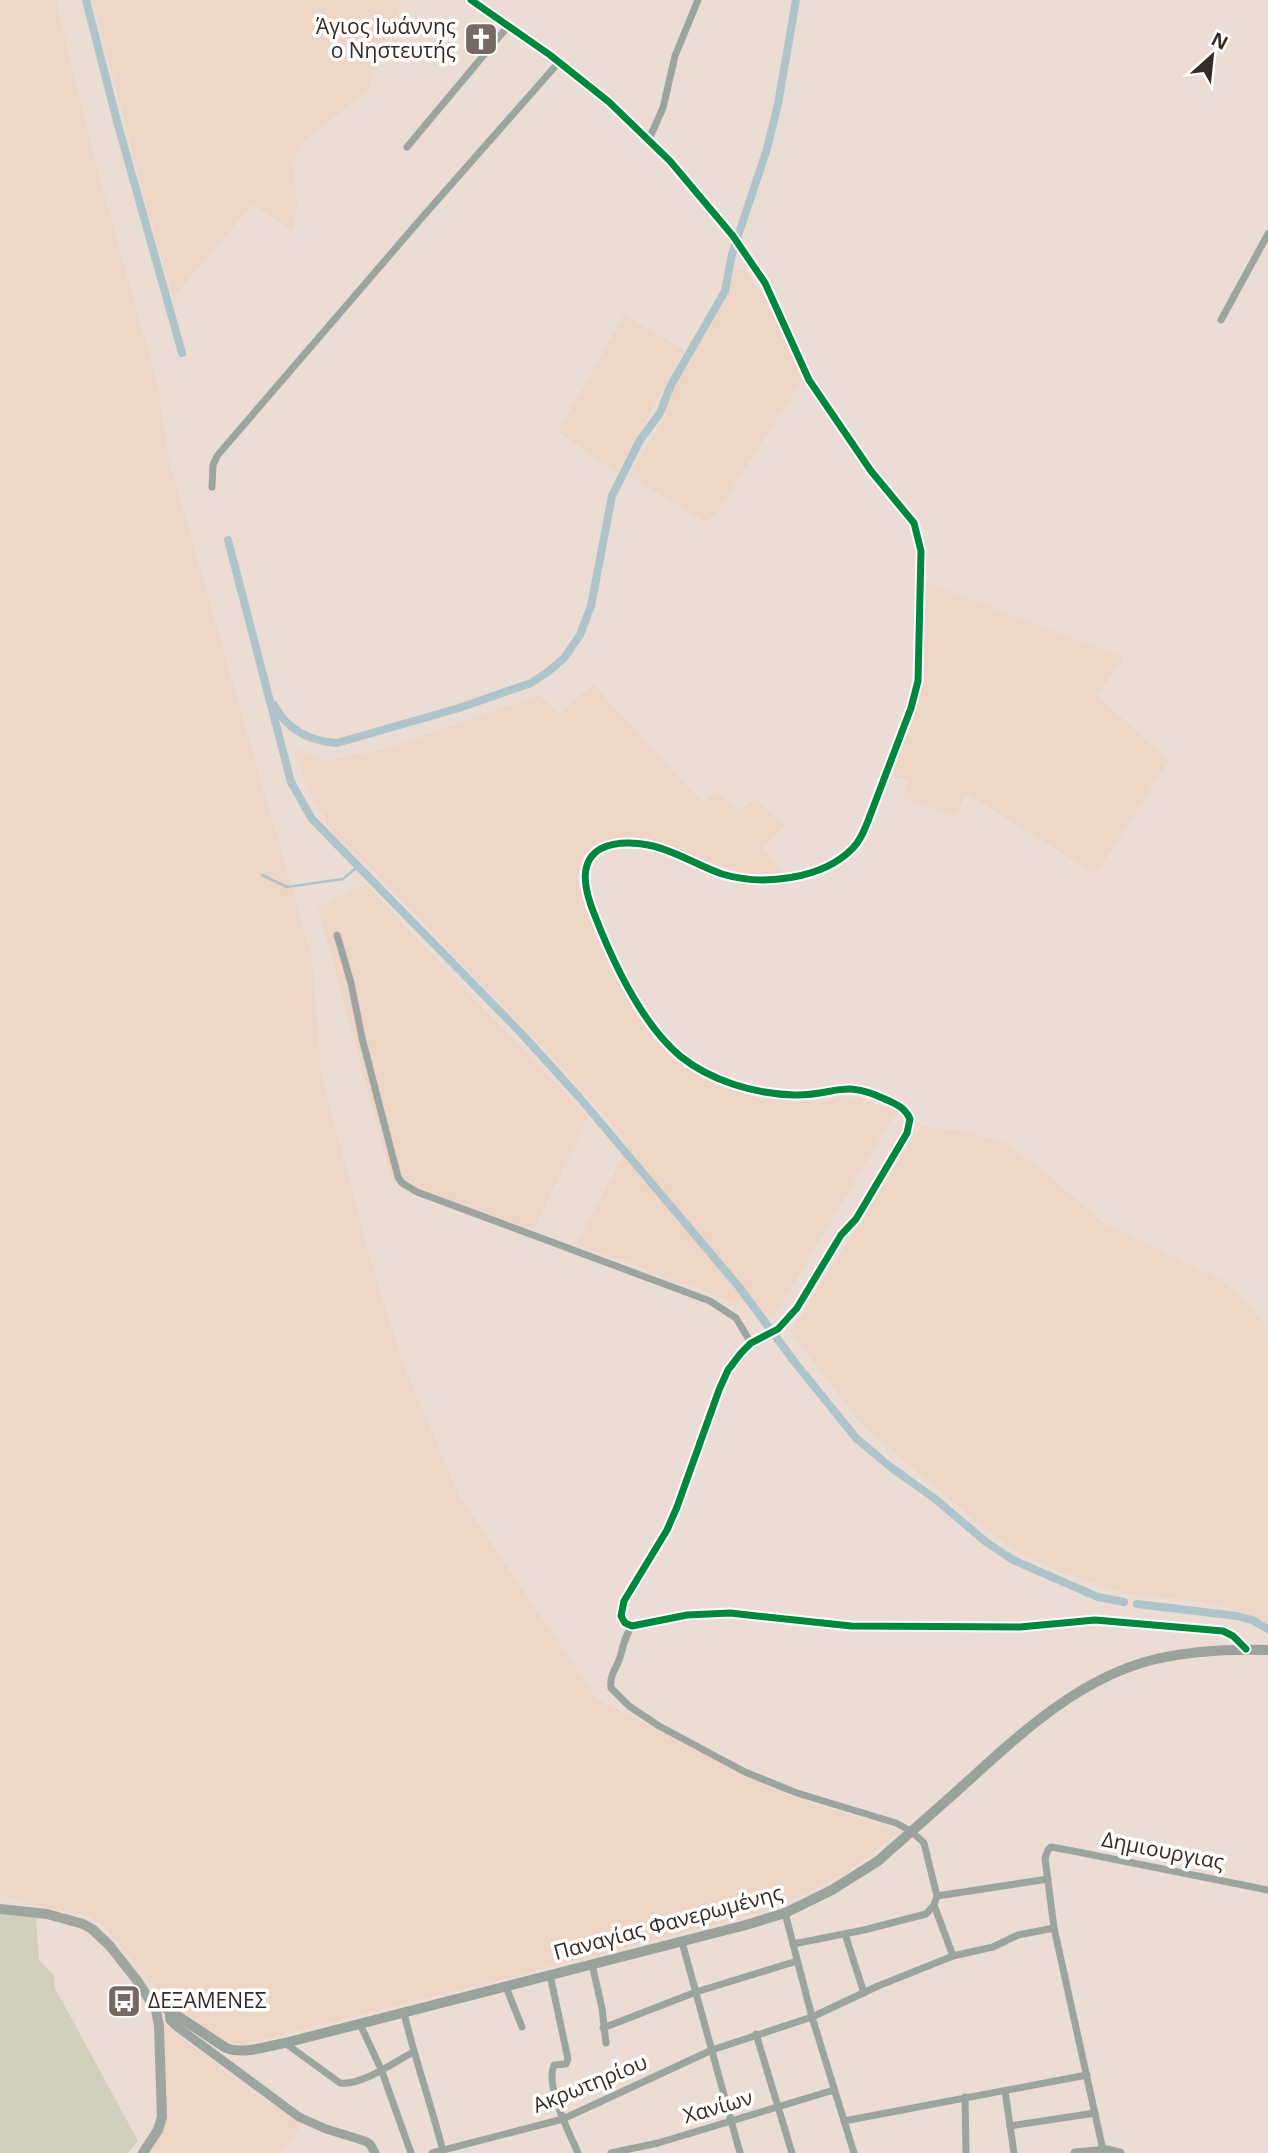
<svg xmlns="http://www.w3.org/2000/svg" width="1268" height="2153" font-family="'Open Sans',sans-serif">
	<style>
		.built { fill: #eed6c6 }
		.green { fill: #d1d0bc }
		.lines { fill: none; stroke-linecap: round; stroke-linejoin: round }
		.stream { stroke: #aec4ca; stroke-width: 2.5 }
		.canal { stroke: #aec4ca; stroke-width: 8 }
		.minor { stroke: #9ba49f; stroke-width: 7 }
		.tertiary { stroke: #9ba49f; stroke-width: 9 }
		.secondary { stroke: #9aa29d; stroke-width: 10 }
		.trunk { stroke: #a0a69f; stroke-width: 10 }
		.secondary-bridge { stroke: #9aa29d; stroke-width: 10 }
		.cycleway-casing { stroke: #fff; stroke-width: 11 }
		.cycleway { stroke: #00873e; stroke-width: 7 }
		.labels { text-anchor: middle; stroke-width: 7; stroke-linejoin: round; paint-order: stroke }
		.poi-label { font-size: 21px; fill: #352b25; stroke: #fff; text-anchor: end }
		.street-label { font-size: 21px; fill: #352b25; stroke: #fff }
	</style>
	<rect width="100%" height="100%" fill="#ebddd4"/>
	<g class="built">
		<path d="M 0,0 L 56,0 L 99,175 L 158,387 L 168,457 L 312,958 L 321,1072 L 369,1255 L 403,1364 L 459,1495 L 597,1699 L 777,1791 L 899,1832 L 850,1870 L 807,1893 L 767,1909 L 734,1920 L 244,2044 L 232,2044 L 218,2038 L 175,2006 L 152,1984 L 102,1925 L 87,1916 L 30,1904 L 0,1894 Z"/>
		<path d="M 93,0 L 402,0 L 367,91 L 303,142 L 292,165 L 298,205 L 292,231 L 253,204 L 173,298 L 148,211 Z"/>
		<path d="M 736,270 L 745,270 L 769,302 L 802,380 L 717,513 L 705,522 L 629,476 L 666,414 L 664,407 L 672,387 Z"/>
		<path d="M 624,315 L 685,350 L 617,473 L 558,432 Z"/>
		<path d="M 923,581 L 1124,658 L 1097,695 L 1169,761 L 1096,874 L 967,794 L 954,817 L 902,797 L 908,780 L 890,775 L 916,705 L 920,678 Z"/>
		<path d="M 593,684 L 703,803 L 716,791 L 739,810 L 755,799 L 786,826 L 763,848 L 785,875 L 738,873 L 665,846 L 631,838 L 599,842 L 583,855 L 577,878 L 595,934 L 635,1009 L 654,1039 L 670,1057 L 689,1070 L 716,1083 L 759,1098 L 787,1101 L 819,1102 L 844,1096 L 859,1098 L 896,1112 L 774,1317 L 576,1244 L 628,1147 L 619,1132 L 552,1057 L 373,871 L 335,835 L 309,793 L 294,748 L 323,761 L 389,748 L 539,695 L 559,714 Z"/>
		<path d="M 365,884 L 588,1117 L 533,1230 L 392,1181 L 318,907 Z"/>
		<path d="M 921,1126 L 969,1132 L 1002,1142 L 1044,1171 L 1102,1222 L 1220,1279 L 1249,1304 L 1268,1328 L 1268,1623 L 1216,1604 L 1125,1593 L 1063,1573 L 1020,1553 L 980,1525 L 862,1425 L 790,1332 Z"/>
		<path d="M 165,2025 L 261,2098 L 303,2123 L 281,2153 L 149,2153 L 166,2119 Z"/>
	</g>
	<path class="green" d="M 0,1914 L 36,1918 L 39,1960 L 53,1974 L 55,1988 L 138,2141 L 128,2153 L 0,2153 Z"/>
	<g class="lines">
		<path class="stream" d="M 262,875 L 287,887 L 343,879 L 357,867"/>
		<g class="canal">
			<path d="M 86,0 L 118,125 L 182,353"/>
			<path d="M 228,540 L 291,782 L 312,819 L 520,1032 L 579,1097 L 739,1287 L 793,1360 L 856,1438 L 889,1466 L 934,1498 L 986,1542 L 1013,1560 L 1098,1597 L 1124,1602"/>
			<path d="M 274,705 C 287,730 309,741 337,743 L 459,708 L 531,683 L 549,671 L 564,658 L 580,635 L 591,606 L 612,496 L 640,440 L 660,413 L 671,385 L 725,291 L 732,254 L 767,149 L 778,104 L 796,0"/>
			<path d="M 1137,1604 L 1237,1616 L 1252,1620 L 1268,1629"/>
		</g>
		<g class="minor">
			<path d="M 471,0 L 550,55 L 609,102 L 670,161 L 733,236 L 765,283 L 809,380 L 871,471 L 914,523 L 921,551 L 918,681 L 911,708 L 868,821 C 864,831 860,841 853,848 C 822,880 762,886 722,874 C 699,866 677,852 653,846 C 631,841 592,839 586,869 C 583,883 590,904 595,916 C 613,962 642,1024 680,1056 C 711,1081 755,1094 794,1095 C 836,1096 842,1078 887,1100 C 898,1105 905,1108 910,1119 L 907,1133 L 856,1219 L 841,1235 L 797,1308 L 778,1329 L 751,1343 L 741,1353 L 728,1370 L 719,1390 L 677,1507 L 667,1530 L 624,1601 L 621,1616 L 625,1623 L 632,1626 L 687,1615 L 730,1613 L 851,1626 L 1020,1627 L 1095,1620 L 1223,1631 L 1233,1636 L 1246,1649"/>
			<path d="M 649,139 L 663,108 L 675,56 L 698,0"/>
			<path d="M 407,147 L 509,25"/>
			<path d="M 1221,320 L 1268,234"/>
			<path d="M 212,487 L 213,465 L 217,456 L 419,221 L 559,62"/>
			<path d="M 337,935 L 351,983 L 362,1038 L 398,1177 L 402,1183 L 417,1192 L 710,1301 L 736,1318 L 751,1343"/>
			<path d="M 632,1626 C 625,1636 624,1643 621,1654 C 618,1667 609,1674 611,1688 L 629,1706 L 659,1726 L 745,1772 L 797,1793 L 896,1823 L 911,1831 L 924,1843 L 937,1896 L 934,1905 L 953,1956"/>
			<path d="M 937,1896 L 1048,1879"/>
			<path d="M 785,1913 L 812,2017 L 854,2153"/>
			<path d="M 845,1934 L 864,1993"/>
			<path d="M 682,1942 L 740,2153"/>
			<path d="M 793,1944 L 864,1930 L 926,1914 L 934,1905"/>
			<path d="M 592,1964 L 602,2008 L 606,2043"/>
			<path d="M 550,1975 L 568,2059 L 566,2064 L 554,2065 C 545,2087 569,2132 578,2153"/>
			<path d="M 506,1987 L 522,2027"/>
			<path d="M 404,2013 C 415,2060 431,2104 443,2151"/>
			<path d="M 360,2024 L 381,2069 L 411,2153"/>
			<path d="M 603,2028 L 696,1992 L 797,1961"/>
			<path d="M 756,2034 L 792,2153"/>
			<path d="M 285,2043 L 340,2083 C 361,2086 395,2062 413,2052"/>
			<path d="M 1005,2091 L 1014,2153"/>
			<path d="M 965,2097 L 966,2153"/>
			<path d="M 844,2121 L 1087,2075"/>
			<path d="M 1010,2126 L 1095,2113"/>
			<path d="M 1103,2150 L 1054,1928 L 1045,1858 L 1048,1850 L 1051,1847 L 1073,1851 L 1268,1890"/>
			<path d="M 432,2153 L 563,2119 L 712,2050 L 812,2017 L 878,1986 L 953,1956 L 993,1947 L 1018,1935 L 1054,1928"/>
			<path d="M 611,2153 L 658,2143 L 834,2090"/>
		</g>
		<g class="tertiary">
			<path d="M 169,2011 L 170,2020 L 176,2026 L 299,2117 L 326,2129 L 365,2141 L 370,2144 L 375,2153"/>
			<path d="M 1075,2153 L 1108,2150 L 1120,2153"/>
		</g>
		<g class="secondary">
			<path d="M 956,1792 C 1015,1739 1076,1678 1156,1659 C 1192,1651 1231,1649 1268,1650"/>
			<path d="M 149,1997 L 226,2048 C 243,2055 267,2046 285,2043 L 746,1925 L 785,1913"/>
		</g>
		<path class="trunk" d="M 0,1909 L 47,1914 L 83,1924 L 92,1929 L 109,1945 L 136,1979 L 156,2010 L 159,2026 L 162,2117 L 158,2130 L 143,2153"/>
		<path class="secondary-bridge" d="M 785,1913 L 832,1890 L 878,1861 L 956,1792"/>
		<g class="cycleway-casing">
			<path id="cycleway" d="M 471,0 L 550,55 L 609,102 L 670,161 L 733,236 L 765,283 L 809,380 L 871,471 L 914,523 L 921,551 L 918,681 L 911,708 L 868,821 C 864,831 860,841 853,848 C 822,880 762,886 722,874 C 699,866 677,852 653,846 C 631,841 592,839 586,869 C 583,883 590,904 595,916 C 613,962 642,1024 680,1056 C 711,1081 755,1094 794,1095 C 836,1096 842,1078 887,1100 C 898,1105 905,1108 910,1119 L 907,1133 L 856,1219 L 841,1235 L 797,1308 L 778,1329 L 751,1343 L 741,1353 L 728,1370 L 719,1390 L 677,1507 L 667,1530 L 624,1601 L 621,1616 L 625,1623 L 632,1626 L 687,1615 L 730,1613 L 851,1626 L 1020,1627 L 1095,1620 L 1223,1631 L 1233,1636 L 1246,1649"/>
		</g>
		<use href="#cycleway" class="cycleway"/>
	</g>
	<defs>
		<g id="church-square" transform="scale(1.75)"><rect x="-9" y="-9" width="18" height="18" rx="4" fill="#756962" stroke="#fff"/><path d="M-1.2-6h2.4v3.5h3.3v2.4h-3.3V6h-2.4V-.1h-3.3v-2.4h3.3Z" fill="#fff"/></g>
		<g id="bus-square" transform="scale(1.75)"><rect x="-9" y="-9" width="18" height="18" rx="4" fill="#756962" stroke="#fff"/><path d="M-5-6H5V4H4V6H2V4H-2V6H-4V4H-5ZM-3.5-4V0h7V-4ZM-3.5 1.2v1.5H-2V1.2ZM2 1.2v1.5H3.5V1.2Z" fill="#fff"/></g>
	</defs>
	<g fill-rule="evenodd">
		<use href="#church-square" x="481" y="39"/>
		<use href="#bus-square" x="124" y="2001"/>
	</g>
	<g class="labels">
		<g class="poi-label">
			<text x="456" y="34">Άγιος Ιωάννης<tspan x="456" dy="24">ο Νηστευτής</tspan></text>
			<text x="148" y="2008" text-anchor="start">ΔΕΞΑΜΕΝΕΣ</text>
		</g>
		<g class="street-label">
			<text transform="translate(1163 1851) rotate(11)" y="7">Δημιουργιας</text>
			<text transform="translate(668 1923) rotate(-15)" y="7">Παναγίας Φανερωμένης</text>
			<text transform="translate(590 2084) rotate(-22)" y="7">Ακρωτηρίου</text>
			<text transform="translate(718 2107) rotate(-16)" y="7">Χανίων</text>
		</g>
	</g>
	<g transform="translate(1212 56) rotate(27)" stroke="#ffffff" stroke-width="5" paint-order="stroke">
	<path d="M0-5L12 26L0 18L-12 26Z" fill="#352b25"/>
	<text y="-10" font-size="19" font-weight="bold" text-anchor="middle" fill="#352b25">N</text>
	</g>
</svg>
